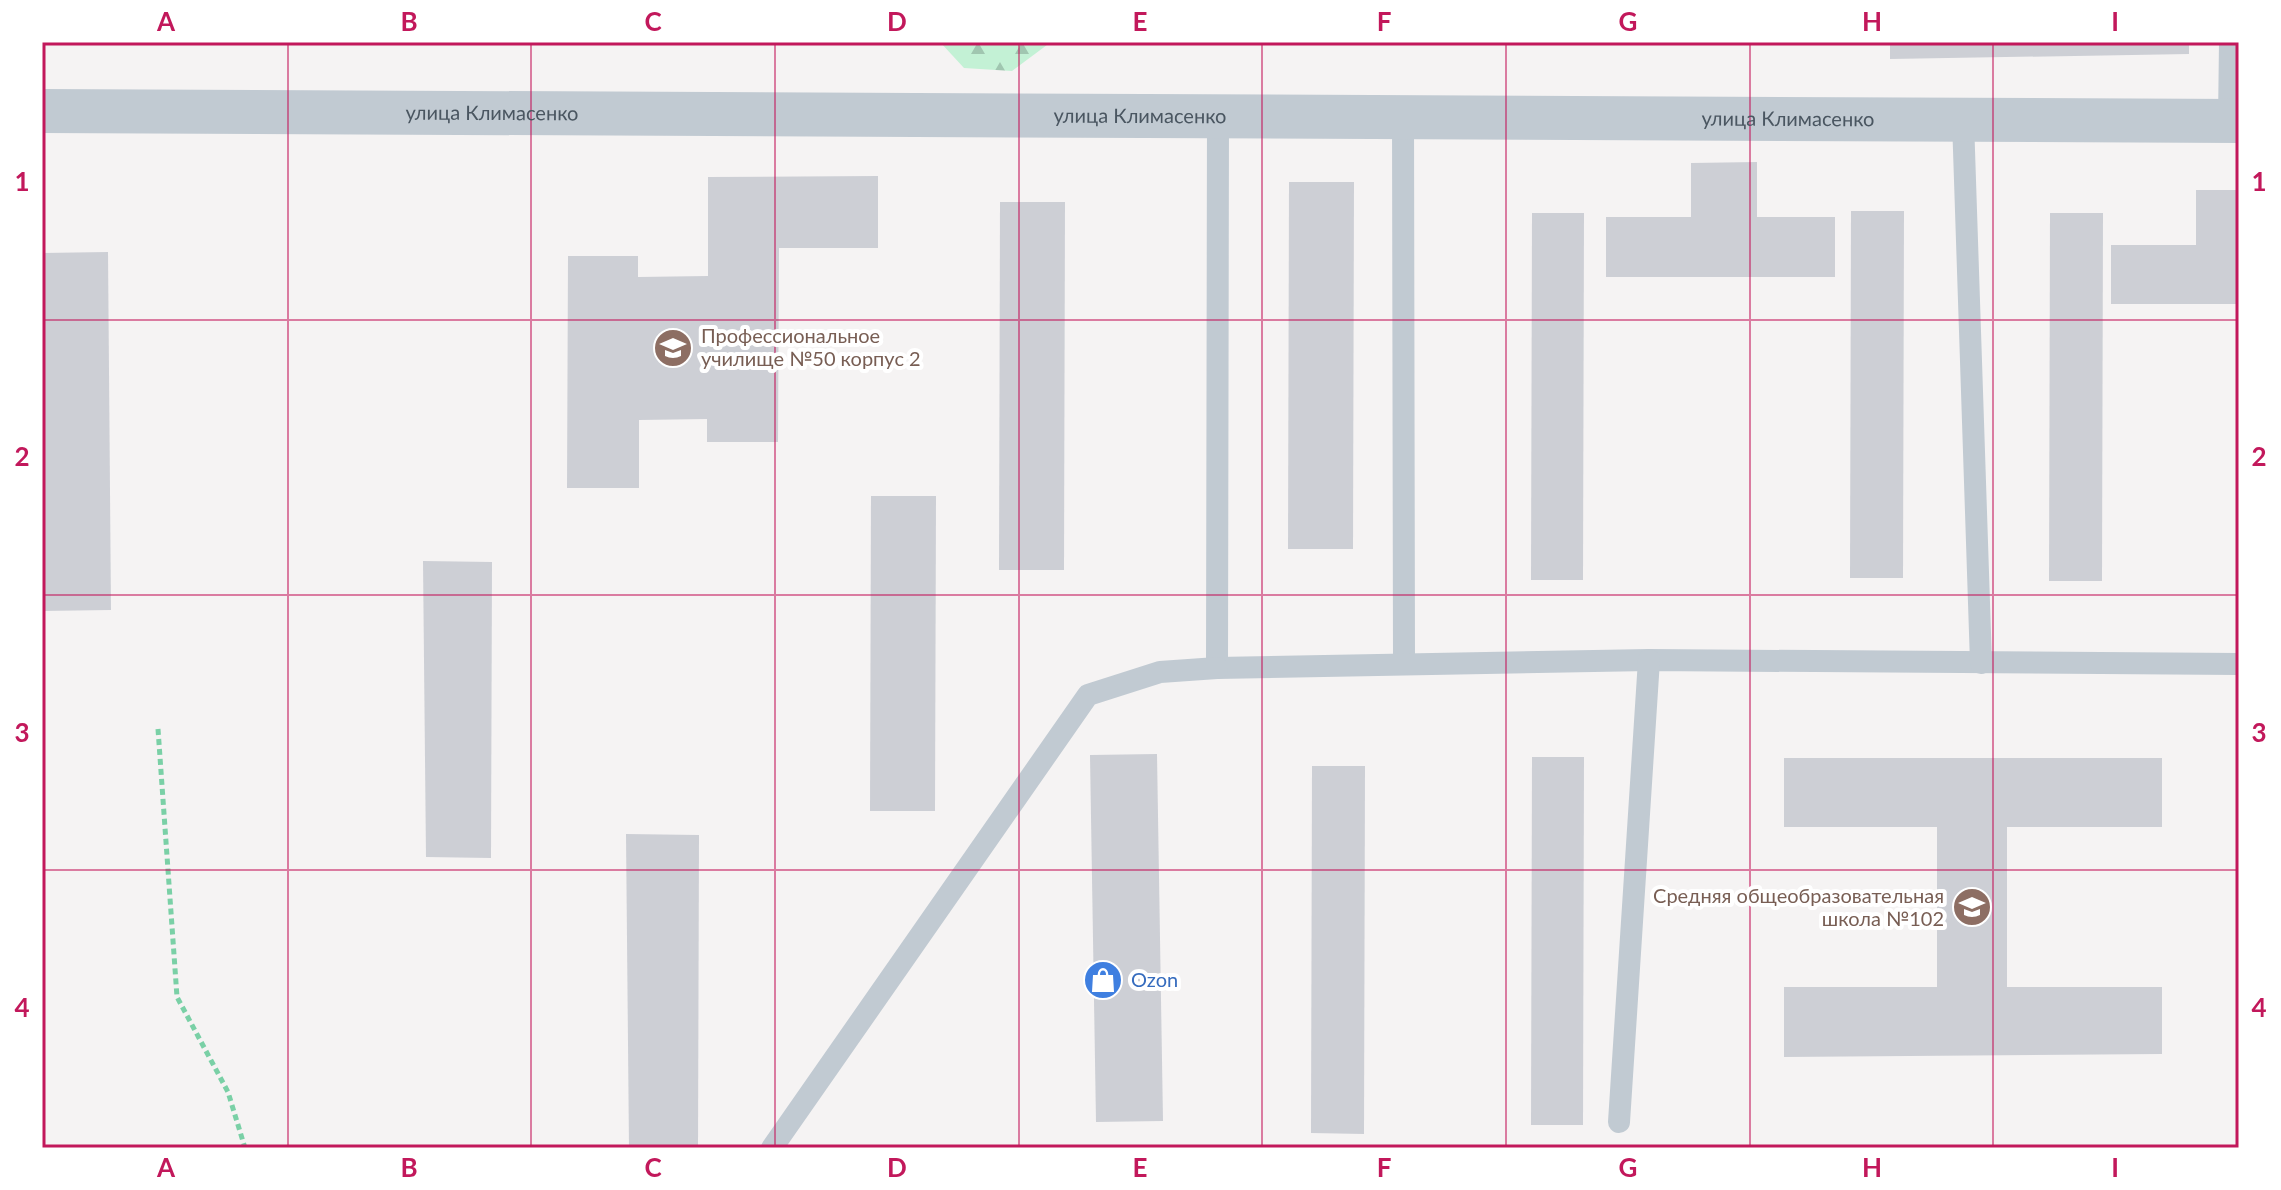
<svg xmlns="http://www.w3.org/2000/svg" width="2281" height="1190" font-family="Lato,sans-serif">
	<style>
		.forest { fill: url(#forest-firs) }
		.building { fill: #cdcfd5 }
		.lines { fill: none; stroke-linecap: round; stroke-linejoin: round }
		.path { stroke: #7ad0a6; stroke-width: 5; stroke-dasharray: 6 4; stroke-linecap: butt }
		.service { stroke: #c1cad2; stroke-width: 22 }
		.tertiary { stroke: #c1cad2; stroke-width: 44 }
		.grid { fill: none; stroke: #c2185b; stroke-width: 2; stroke-opacity: 0.55 }
		.labels { text-anchor: middle; stroke-width: 8; stroke-linejoin: round; paint-order: stroke }
		.street-label { font-size: 20px; fill: #4a5661; stroke: #fff }
		.education-label { font-size: 20px; fill: #785e54; stroke: #fff; text-anchor: start }
		.shop-label { font-size: 20px; fill: #366cbe; stroke: #fff; text-anchor: start }
		.neatline { fill: none; stroke: #c2185b; stroke-width: 3 }
		.grid-label { font-size: 26px; text-anchor: middle; font-weight: bold; fill: #c2185b }
	</style>
	<defs>
		<pattern id="forest-firs" width="22" height="20" patternUnits="userSpaceOnUse" patternTransform="scale(2)"><rect width="22" height="20" fill="#c3f1d5"/><path d="M5 1l3.5 6h-7zM16 11l3.5 6h-7z" fill="#a0c6b0"/></pattern>
	</defs>
	<rect width="100%" height="100%" fill="#f5f3f3"/>
	<path class="forest" d="M 940,42 L 1051,42 L 1012,71 L 964,68 Z"/>
	<g class="building">
		<path d="M 1890,42 L 2189,42 L 2189,54 L 1890,59 Z"/>
		<path d="M 1757,162 L 1757,217 L 1835,217 L 1835,277 L 1606,277 L 1606,217 L 1691,217 L 1691,163 Z"/>
		<path d="M 878,176 L 878,248 L 779,248 L 778,442 L 707,442 L 707,419 L 639,420 L 639,488 L 567,488 L 568,256 L 638,256 L 638,277 L 708,276 L 708,177 Z"/>
		<path d="M 1289,182 L 1354,182 L 1353,549 L 1288,549 Z"/>
		<path d="M 2196,190 L 2239,190 L 2239,304 L 2111,304 L 2111,245 L 2196,245 Z"/>
		<path d="M 1000,202 L 1065,202 L 1064,570 L 999,570 Z"/>
		<path d="M 1851,211 L 1904,211 L 1903,578 L 1850,578 Z"/>
		<path d="M 1532,213 L 1584,213 L 1583,580 L 1531,580 Z"/>
		<path d="M 2050,213 L 2103,213 L 2102,581 L 2049,581 Z"/>
		<path d="M 108,252 L 111,610 L 42,611 L 42,253 Z"/>
		<path d="M 871,496 L 936,496 L 935,811 L 870,811 Z"/>
		<path d="M 423,561 L 492,562 L 491,858 L 426,857 Z"/>
		<path d="M 1157,754 L 1163,1121 L 1096,1122 L 1090,755 Z"/>
		<path d="M 1532,757 L 1584,757 L 1583,1125 L 1531,1125 Z"/>
		<path d="M 1784,758 L 2162,758 L 2162,827 L 2007,827 L 2007,987 L 2162,987 L 2162,1054 L 1784,1057 L 1784,987 L 1937,987 L 1937,827 L 1784,827 Z"/>
		<path d="M 1312,766 L 1365,766 L 1364,1134 L 1311,1133 Z"/>
		<path d="M 626,834 L 699,835 L 698,1148 L 629,1148 Z"/>
	</g>
	<g class="lines">
		<path class="path" d="M 158,729 L 177,997 L 228,1092 L 245,1148"/>
		<g class="service">
			<path d="M 1403,115 L 1404,662"/>
			<path d="M 1218,117 L 1217,668 L 1649,660 L 2239,664"/>
			<path d="M 1963,120 L 1981,663"/>
			<path d="M 2229,121 L 2230,42"/>
			<path d="M 1619,1122 L 1649,660"/>
			<path d="M 772,1148 L 1088,695 L 1160,672 L 1217,668"/>
		</g>
		<path class="tertiary" id="s1" d="M 42,111 L 2239,121"/>
	</g>
	<path class="grid" d="M 288,42 L 288,1148M 531,42 L 531,1148M 775,42 L 775,1148M 1019,42 L 1019,1148M 1262,42 L 1262,1148M 1506,42 L 1506,1148M 1750,42 L 1750,1148M 1993,42 L 1993,1148M 42,320 L 2239,320M 42,595 L 2239,595M 42,870 L 2239,870"/>
	<defs>
		<g id="university-disc" transform="scale(2)"><circle r="9.5" fill="#8d6e63" stroke="#fff"/><path d="M0-5L7-2L0 1L-7-2ZM-4 1L0 2.5L4 1V4Q0 6-4 4Z" fill="#fff"/></g>
		<g id="school-disc" transform="scale(2)"><circle r="9.5" fill="#8d6e63" stroke="#fff"/><path d="M0-5L7-2L0 1L-7-2ZM-4 1L0 2.5L4 1V4Q0 6-4 4Z" fill="#fff"/></g>
		<g id="shop-disc" transform="scale(2)"><circle r="9.5" fill="#3f7fe0" stroke="#fff"/><path d="M-5-2.5h2.3a2.7 3.5 0 0 1 5.4 0H5L5.5 6h-11ZM-1.5-2.5h3a1.5 2.3 0 0 0-3 0Z" fill="#fff"/></g>
	</defs>
	<g fill-rule="evenodd">
		<use href="#university-disc" x="673" y="348"/>
		<use href="#school-disc" x="1972" y="907"/>
		<use href="#shop-disc" x="1103" y="980"/>
	</g>
	<g class="labels">
		<g class="street-label">
			<text dy="7" stroke="none"><textPath href="#s1" startOffset="450">улица Климасенко</textPath></text>
			<text dy="7" stroke="none"><textPath href="#s1" startOffset="1098">улица Климасенко</textPath></text>
			<text dy="7" stroke="none"><textPath href="#s1" startOffset="1746">улица Климасенко</textPath></text>
		</g>
		<g class="education-label">
			<text x="701" y="343">Профессиональное<tspan x="701" dy="23">училище №50 корпус 2</tspan></text>
			<text x="1944" y="903" text-anchor="end">Средняя общеобразовательная<tspan x="1944" dy="23">школа №102</tspan></text>
		</g>
		<g class="shop-label">
			<text x="1131" y="987">Ozon</text>
		</g>
	</g>
	<rect width="2281" height="1190" fill="none" stroke="#ffffff" stroke-width="88"/>
	<rect x="44" y="44" width="2193" height="1102" class="neatline"/>
	<g class="grid-label">
		<text x="166" y="31">A</text>
		<text x="409" y="31">B</text>
		<text x="653" y="31">C</text>
		<text x="897" y="31">D</text>
		<text x="1140" y="31">E</text>
		<text x="1384" y="31">F</text>
		<text x="1628" y="31">G</text>
		<text x="1872" y="31">H</text>
		<text x="2115" y="31">I</text>
		<text x="22" y="191">1</text>
		<text x="2259" y="191">1</text>
		<text x="22" y="466">2</text>
		<text x="2259" y="466">2</text>
		<text x="22" y="742">3</text>
		<text x="2259" y="742">3</text>
		<text x="22" y="1017">4</text>
		<text x="2259" y="1017">4</text>
		<text x="166" y="1177">A</text>
		<text x="409" y="1177">B</text>
		<text x="653" y="1177">C</text>
		<text x="897" y="1177">D</text>
		<text x="1140" y="1177">E</text>
		<text x="1384" y="1177">F</text>
		<text x="1628" y="1177">G</text>
		<text x="1872" y="1177">H</text>
		<text x="2115" y="1177">I</text>
	</g>
</svg>
